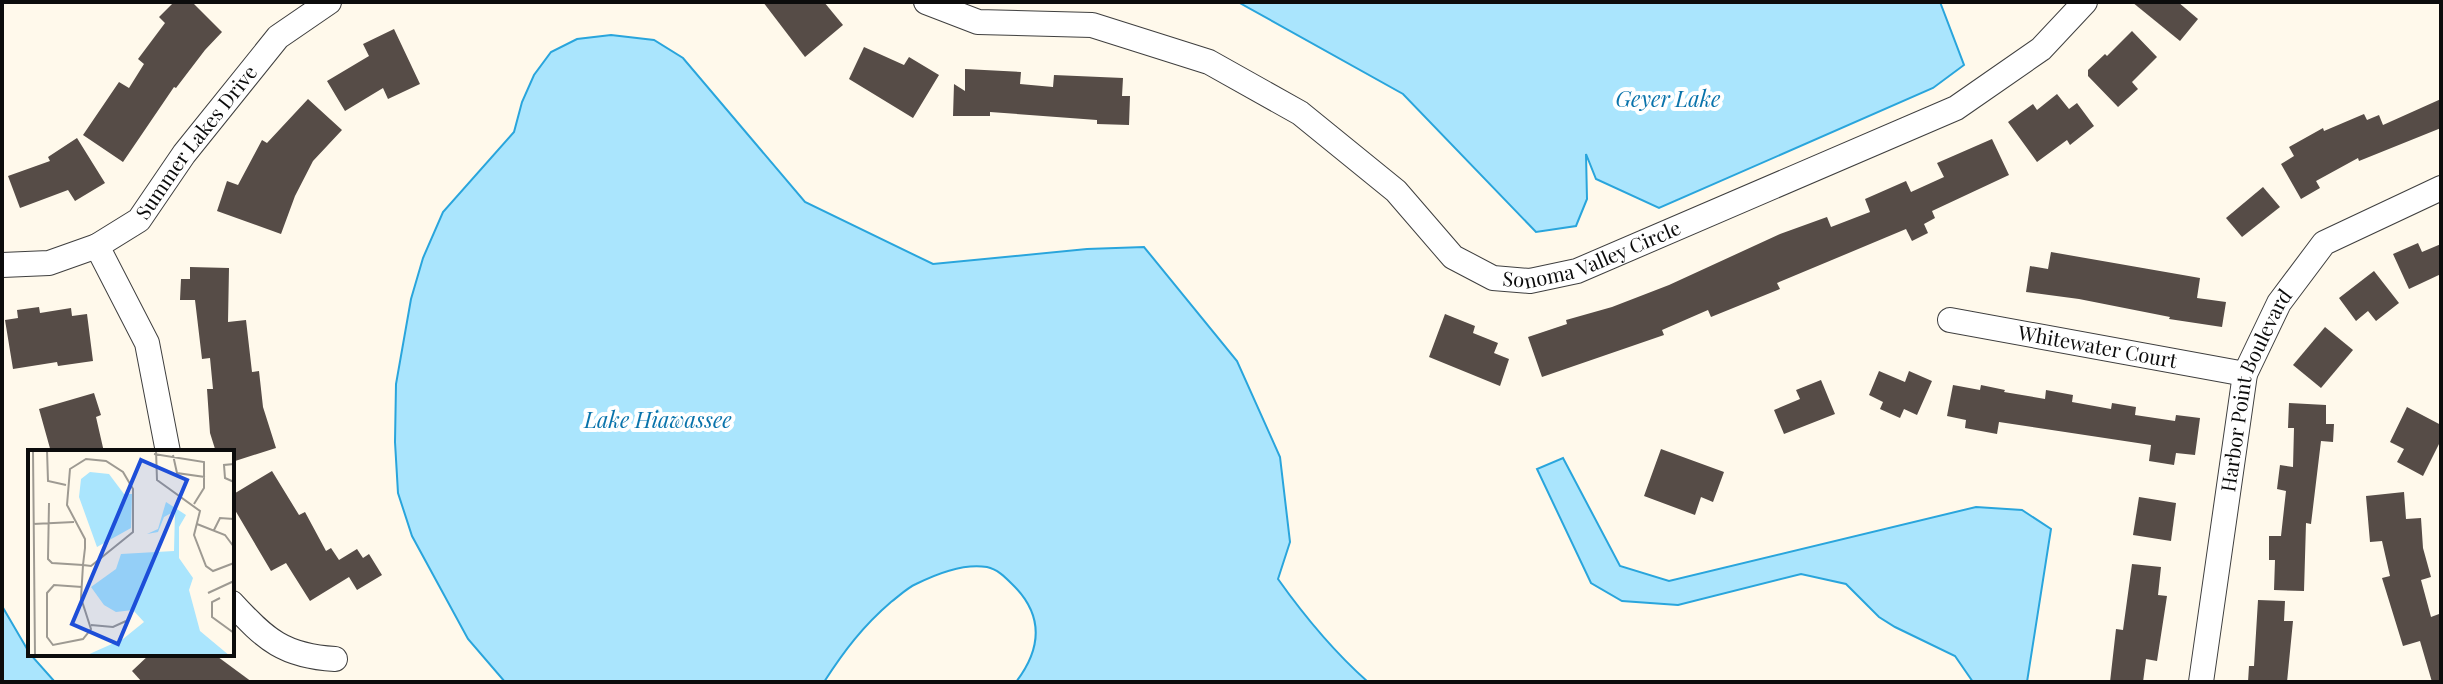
<svg xmlns="http://www.w3.org/2000/svg" width="2443" height="684" font-family="'Playfair Display',serif">
	<style>
		.water { fill: #aae5fd; stroke: #29a5dc; stroke-width: 2 }
		.building { fill: #564c47 }
		.lines { fill: none; stroke-linecap: round; stroke-linejoin: round }
		.minor-casing { stroke: #3f3f3f; stroke-width: 26 }
		.minor { stroke: #fff; stroke-width: 24 }
		.labels { text-anchor: middle; stroke-width: 8; stroke-linejoin: round; paint-order: stroke }
		.street-label { font-size: 20px; fill: #0c0c0c; stroke: #fff }
		.water-label { font-size: 22px; font-style: italic; fill: #0973ab; stroke: #fff }
		.inset-road { fill: none; stroke: #9e9a92; stroke-width: 2 }
		.view { fill: #1d4ed8; fill-opacity: 0.15; stroke: #1d4ed8; stroke-width: 4 }
		.inset-edge { fill: none; stroke: #0c0c0c; stroke-width: 4 }
	</style>
	<rect width="100%" height="100%" fill="#fff9eb"/>
	<g class="water">
		<path d="M 1238,2 L 1940,2 L 1964,65 L 1933,88 L 1659,208 L 1596,179 L 1586,154 L 1587,199 L 1576,226 L 1536,232 L 1403,94 Z"/>
		<path d="M 611,35 L 654,40 L 683,58 L 805,202 L 933,264 L 1087,249 L 1144,247 L 1237,361 L 1280,457 L 1290,542 L 1278,579 C 1305,617 1333,651 1368,682 L 1016,682 C 1042,648 1044,615 1012,584 C 1005,577 997,569 987,567 C 964,563 936,574 916,584 C 907,588 899,596 891,602 C 863,626 844,651 824,682 L 505,682 L 468,639 L 412,536 L 398,493 L 395,442 L 396,384 L 411,299 L 423,258 L 443,212 L 514,132 L 522,102 L 534,75 L 551,52 L 577,39 Z"/>
		<path d="M 1563,458 L 1620,566 L 1669,581 L 1976,507 L 2022,510 L 2051,529 L 2027,682 L 1973,682 L 1955,656 L 1895,627 L 1879,617 L 1846,584 L 1801,574 L 1678,605 L 1622,601 L 1591,583 L 1537,469 Z"/>
		<path d="M 2,606 L 30,654 L 55,682 L 2,682 Z"/>
	</g>
	<g class="building">
		<path d="M 174,2 L 192,2 L 222,32 L 205,50 L 176,88 L 174,87 L 123,162 L 83,135 L 119,82 L 129,88 L 144,64 L 138,59 L 165,23 L 159,17 Z"/>
		<path d="M 763,2 L 824,2 L 843,25 L 805,57 Z"/>
		<path d="M 2132,2 L 2178,2 L 2198,19 L 2180,41 Z"/>
		<path d="M 394,29 L 420,84 L 388,99 L 383,88 L 345,111 L 327,81 L 369,56 L 363,44 Z"/>
		<path d="M 2132,31 L 2157,57 L 2132,82 L 2138,89 L 2118,107 L 2088,76 L 2088,70 L 2105,54 L 2107,56 Z"/>
		<path d="M 864,47 L 904,65 L 909,57 L 939,75 L 913,118 L 849,79 Z"/>
		<path d="M 965,69 L 1021,72 L 1020,84 L 1053,87 L 1054,75 L 1123,78 L 1122,96 L 1130,96 L 1129,125 L 1097,124 L 1097,120 L 990,112 L 990,116 L 953,116 L 954,84 L 965,91 Z"/>
		<path d="M 2057,94 L 2069,109 L 2077,103 L 2094,126 L 2070,145 L 2067,140 L 2037,162 L 2008,122 L 2033,104 L 2037,110 Z"/>
		<path d="M 308,99 L 342,130 L 313,161 L 295,196 L 281,234 L 217,211 L 227,181 L 238,185 L 262,140 L 267,143 Z"/>
		<path d="M 2441,99 L 2441,128 L 2359,161 L 2358,158 L 2316,181 L 2320,188 L 2301,199 L 2281,164 L 2294,156 L 2289,147 L 2323,128 L 2324,131 L 2364,114 L 2367,120 L 2379,115 L 2383,125 Z"/>
		<path d="M 77,138 L 105,183 L 75,201 L 68,190 L 20,208 L 8,176 L 50,161 L 48,157 Z"/>
		<path d="M 1992,139 L 2009,175 L 1932,211 L 1935,218 L 1924,224 L 1928,233 L 1912,241 L 1906,229 L 1777,283 L 1780,289 L 1711,317 L 1708,310 L 1662,330 L 1664,335 L 1542,377 L 1528,337 L 1567,324 L 1566,320 L 1612,307 L 1669,285 L 1780,234 L 1827,217 L 1831,227 L 1870,212 L 1865,199 L 1906,181 L 1911,192 L 1944,177 L 1937,163 Z"/>
		<path d="M 2263,187 L 2280,207 L 2242,237 L 2226,218 Z"/>
		<path d="M 2418,243 L 2422,252 L 2441,244 L 2441,274 L 2409,289 L 2393,254 Z"/>
		<path d="M 2051,252 L 2200,278 L 2197,298 L 2226,302 L 2222,327 L 2169,319 L 2170,317 L 2079,299 L 2026,292 L 2030,266 L 2048,269 Z"/>
		<path d="M 190,267 L 229,268 L 228,322 L 246,320 L 252,372 L 259,371 L 263,407 L 276,448 L 232,462 L 232,452 L 216,452 L 210,433 L 207,389 L 213,389 L 210,358 L 202,359 L 195,300 L 180,300 L 181,279 L 190,279 Z"/>
		<path d="M 2374,271 L 2399,303 L 2376,321 L 2368,311 L 2356,321 L 2339,298 Z"/>
		<path d="M 39,307 L 40,313 L 71,308 L 72,316 L 87,314 L 93,361 L 58,366 L 57,362 L 13,369 L 5,320 L 18,318 L 17,310 Z"/>
		<path d="M 1445,314 L 1475,326 L 1473,333 L 1498,343 L 1494,353 L 1509,359 L 1500,386 L 1429,357 Z"/>
		<path d="M 2325,327 L 2353,350 L 2321,388 L 2293,365 Z"/>
		<path d="M 1879,371 L 1905,382 L 1909,371 L 1932,381 L 1917,415 L 1904,409 L 1900,418 L 1880,409 L 1883,402 L 1869,395 Z"/>
		<path d="M 1821,380 L 1835,414 L 1784,434 L 1774,410 L 1800,399 L 1796,390 Z"/>
		<path d="M 1953,385 L 1980,390 L 1981,385 L 2005,390 L 2004,392 L 2045,399 L 2046,390 L 2073,395 L 2072,402 L 2111,409 L 2112,403 L 2136,407 L 2135,415 L 2175,421 L 2176,415 L 2200,418 L 2195,455 L 2176,453 L 2174,465 L 2149,461 L 2151,445 L 1999,422 L 1997,434 L 1965,428 L 1966,420 L 1947,416 Z"/>
		<path d="M 94,393 L 101,415 L 96,417 L 104,452 L 51,452 L 39,409 Z"/>
		<path d="M 2289,403 L 2326,405 L 2326,424 L 2334,424 L 2333,442 L 2321,441 L 2311,524 L 2306,523 L 2304,591 L 2274,590 L 2275,560 L 2269,560 L 2269,536 L 2281,536 L 2286,491 L 2277,489 L 2280,465 L 2293,467 L 2294,428 L 2288,428 Z"/>
		<path d="M 2407,407 L 2441,425 L 2441,440 L 2423,476 L 2397,462 L 2404,449 L 2390,442 Z"/>
		<path d="M 1661,449 L 1724,472 L 1713,502 L 1701,497 L 1695,515 L 1644,496 Z"/>
		<path d="M 272,471 L 299,515 L 305,512 L 326,551 L 331,548 L 339,560 L 357,549 L 363,558 L 369,554 L 382,575 L 357,590 L 349,577 L 310,601 L 286,563 L 271,571 L 232,505 L 232,495 Z"/>
		<path d="M 2404,492 L 2406,519 L 2421,518 L 2423,548 L 2431,577 L 2421,580 L 2431,617 L 2439,614 L 2441,623 L 2441,682 L 2432,682 L 2420,641 L 2403,646 L 2382,578 L 2390,576 L 2382,541 L 2370,542 L 2366,496 Z"/>
		<path d="M 2139,497 L 2176,503 L 2171,541 L 2133,535 Z"/>
		<path d="M 2132,564 L 2161,567 L 2158,595 L 2167,596 L 2157,661 L 2146,659 L 2143,682 L 2110,682 L 2116,629 L 2123,630 Z"/>
		<path d="M 2258,600 L 2285,601 L 2284,621 L 2293,621 L 2287,682 L 2248,682 L 2249,666 L 2254,666 Z"/>
		<path d="M 150,654 L 214,654 L 252,682 L 142,682 L 132,671 Z"/>
	</g>
	<g class="lines">
		<g class="minor-casing">
			<g id="minor">
				<path id="s1" d="M 926,2 L 978,22 L 1092,25 L 1209,62 L 1300,113 L 1396,191 L 1453,257 L 1493,278 L 1530,281 L 1577,271 L 1956,108 L 2041,49 L 2085,2"/>
				<path d="M 97,246 L 147,343 L 168,452"/>
				<path id="s2" d="M 2,265 L 49,263 L 97,246 L 139,220 L 184,154 L 278,37 L 329,2"/>
				<path id="s3" d="M 1950,320 L 2245,374"/>
				<path d="M 232,603 C 266,640 284,656 335,659"/>
				<path id="s4" d="M 2201,682 L 2245,374 L 2279,303 L 2324,243 L 2441,188"/>
			</g>
		</g>
		<use href="#minor" class="minor"/>
	</g>
	<g class="labels">
		<g class="street-label">
			<text dy="7" stroke="none"><textPath href="#s2" startOffset="244">Summer Lakes Drive</textPath></text>
			<text dy="7" stroke="none"><textPath href="#s1" startOffset="756">Sonoma Valley Circle</textPath></text>
			<text dy="7" stroke="none"><textPath href="#s3" startOffset="150">Whitewater Court</textPath></text>
			<text dy="7" stroke="none"><textPath href="#s4" startOffset="298">Harbor Point Boulevard</textPath></text>
		</g>
		<g class="water-label">
			<text x="1668" y="107">Geyer Lake</text>
			<text x="658" y="428">Lake Hiawassee</text>
		</g>
	</g>
	<g transform="translate(28 450)">
		<rect width="206" height="206" fill="#fff9eb"/>
		<path d="M 62,22 L 81,24 L 96,44 L 104,44 L 103,78 L 69,97 L 51,47 L 53,29 ZM 138,52 L 158,65 L 151,77 L 151,108 L 165,128 L 161,140 L 172,181 L 202,206 L 57,206 L 95,189 L 116,172 L 105,160 L 88,162 L 76,155 L 63,137 L 88,119 L 93,104 L 146,101 L 147,61 L 136,67 L 130,82 L 119,84 L 130,79 Z" fill="#aae5fd"/>
		<path class="inset-road" d="M 5,0 L 7,206M 19,0 L 20,31 L 38,35M 128,0 L 129,30 L 172,61 L 166,85 L 178,116 L 185,121 L 206,113M 126,4 L 176,12 L 176,38 L 166,54M 145,5 L 149,23 L 177,27M 206,14 L 196,15 L 197,28 L 206,32M 21,53 L 20,109 L 24,113 L 55,115 L 63,116 L 105,82 L 105,39 L 95,22 L 78,11 L 58,9 L 42,19 L 39,55 L 57,89 L 57,98 L 55,115 L 53,148 L 63,179 L 55,189 L 25,195 L 19,187 L 19,143 L 26,135 L 54,137M 5,74 L 46,72M 169,74 L 197,85 L 206,97M 186,80 L 192,68 L 206,69M 180,143 L 206,131M 192,148 L 184,152 L 184,167 L 206,183M 63,175 L 85,177 L 98,171"/>
		<path class="view" d="M 113,10 L 159,30 L 90,194 L 44,174 Z"/>
		<rect width="206" height="206" class="inset-edge"/>
	</g>
	<rect width="2443" height="684" fill="none" stroke="#0c0c0c" stroke-width="8"/>
</svg>
